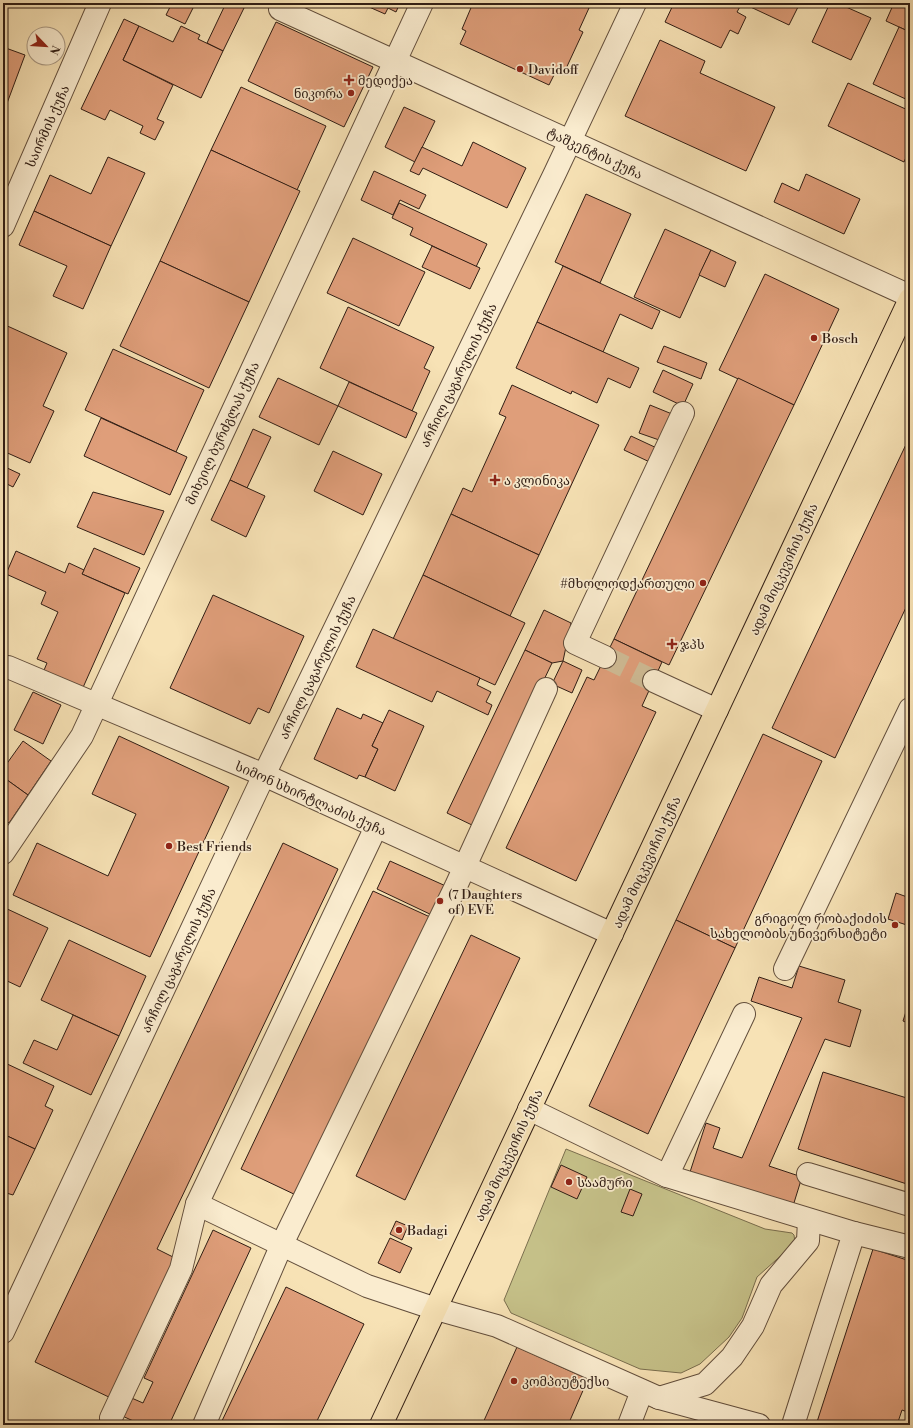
<svg xmlns="http://www.w3.org/2000/svg" width="913" height="1428" font-family="'Libre Bodoni','Noto Serif Georgian',serif">
	<style>
		.green { fill: #c5c088; stroke: #7a6e4e }
		.building { fill: #df9e7a; stroke: #301d14 }
		.lines { fill: none; stroke-linecap: round; stroke-linejoin: round }
		.minor-tunnel { stroke: #cfbb95; stroke-width: 22; stroke-dasharray: 22 11; stroke-linecap: butt }
		.minor-casing { stroke: #624e3c; stroke-width: 24 }
		.major-casing { stroke: #301d14; stroke-width: 24 }
		.minor { stroke: #faeccf; stroke-width: 22 }
		.major { stroke: #f7e2b5; stroke-width: 22 }
		.poi-dot { fill: #8f2418; stroke: #faeccf; stroke-width: 1.5 }
		.labels { text-anchor: middle; stroke-width: 3.5; stroke-linejoin: round; paint-order: stroke }
		.poi-label { font-size: 13px; fill: #301d14; stroke: #faeccf; text-anchor: start }
		.street-label { font-size: 13px; fill: #301d14; stroke: #faeccf }
	</style>
	<rect width="100%" height="100%" fill="#f7e2b5"/>
	<filter id="stains"><feTurbulence type="fractalNoise" baseFrequency=".005" numOctaves="4"/><feColorMatrix values="0 0 0 0 .2 0 0 0 0 .09 0 0 0 0 .02 0 0 0 .5 -.17"/></filter>
	<radialGradient id="worn" r=".72"><stop offset=".6" stop-color="#630" stop-opacity="0"/><stop offset="1" stop-color="#630" stop-opacity=".3"/></radialGradient>
	<path class="green" d="M 566,1149 L 765,1229 L 792,1233 L 794,1235 L 795,1243 L 757,1277 L 742,1318 L 729,1337 L 700,1364 L 681,1373 L 640,1369 L 511,1313 L 504,1300 Z"/>
	<g class="building">
		<path d="M 172,3 L 195,4 L 185,24 L 166,15 Z"/>
		<path d="M 226,3 L 235,3 L 244,8 L 223,51 L 207,43 Z"/>
		<path d="M 360,3 L 400,3 L 396,12 L 388,8 L 385,14 Z"/>
		<path d="M 473,3 L 578,3 L 589,8 L 579,30 L 583,32 L 563,75 L 556,71 L 549,85 L 460,44 L 466,31 L 462,29 Z"/>
		<path d="M 674,3 L 742,3 L 737,12 L 746,17 L 738,34 L 730,30 L 721,48 L 665,22 Z"/>
		<path d="M 742,3 L 800,3 L 789,25 Z"/>
		<path d="M 830,3 L 837,3 L 871,18 L 851,60 L 812,42 Z"/>
		<path d="M 894,3 L 910,3 L 910,32 L 886,21 Z"/>
		<path d="M 124,19 L 139,26 L 123,60 L 173,85 L 157,119 L 164,122 L 155,140 L 140,133 L 143,126 L 110,110 L 105,120 L 81,109 Z"/>
		<path d="M 276,22 L 373,67 L 344,127 L 248,81 Z"/>
		<path d="M 139,26 L 173,42 L 181,26 L 200,35 L 198,39 L 223,51 L 201,98 L 123,60 Z"/>
		<path d="M 899,27 L 910,32 L 910,101 L 873,84 Z"/>
		<path d="M 660,40 L 705,61 L 700,73 L 775,107 L 746,171 L 625,116 Z"/>
		<path d="M 3,47 L 25,55 L 3,114 Z"/>
		<path d="M 848,83 L 910,111 L 910,148 L 904,162 L 828,126 Z"/>
		<path d="M 241,87 L 326,126 L 297,190 L 211,150 Z"/>
		<path d="M 404,107 L 435,121 L 415,162 L 385,147 Z"/>
		<path d="M 473,142 L 526,168 L 507,208 L 423,168 L 419,175 L 410,171 L 422,147 L 462,166 Z"/>
		<path d="M 211,150 L 300,191 L 249,302 L 160,261 Z"/>
		<path d="M 108,157 L 145,173 L 111,246 L 34,211 L 50,175 L 91,194 Z"/>
		<path d="M 374,171 L 426,195 L 419,209 L 400,200 L 393,215 L 361,200 Z"/>
		<path d="M 806,174 L 860,199 L 844,234 L 774,202 L 782,183 L 799,191 Z"/>
		<path d="M 586,194 L 631,214 L 600,283 L 555,262 Z"/>
		<path d="M 399,203 L 487,244 L 476,267 L 410,235 L 413,228 L 392,218 Z"/>
		<path d="M 34,211 L 111,246 L 83,309 L 53,296 L 67,266 L 19,245 Z"/>
		<path d="M 665,229 L 711,250 L 680,318 L 634,297 Z"/>
		<path d="M 353,238 L 425,272 L 399,326 L 327,293 Z"/>
		<path d="M 432,246 L 480,268 L 470,289 L 422,267 Z"/>
		<path d="M 711,250 L 736,262 L 725,287 L 699,275 Z"/>
		<path d="M 160,261 L 249,302 L 209,388 L 120,346 Z"/>
		<path d="M 563,266 L 660,311 L 652,329 L 620,314 L 603,352 L 537,322 Z"/>
		<path d="M 765,274 L 839,309 L 794,405 L 719,370 Z"/>
		<path d="M 348,307 L 434,347 L 424,368 L 430,371 L 412,411 L 320,368 Z"/>
		<path d="M 537,322 L 639,368 L 630,388 L 608,378 L 597,403 L 572,391 L 571,394 L 516,368 Z"/>
		<path d="M 3,324 L 67,353 L 43,406 L 54,411 L 30,463 L 3,451 Z"/>
		<path d="M 664,346 L 707,363 L 701,379 L 657,362 Z"/>
		<path d="M 113,349 L 204,390 L 176,452 L 85,410 Z"/>
		<path d="M 663,370 L 693,384 L 683,406 L 653,392 Z"/>
		<path d="M 278,378 L 338,406 L 319,445 L 259,417 Z"/>
		<path d="M 738,378 L 794,405 L 669,665 L 614,639 Z"/>
		<path d="M 349,382 L 417,413 L 406,438 L 338,406 Z"/>
		<path d="M 512,385 L 599,425 L 539,555 L 451,514 L 463,488 L 472,492 L 506,417 L 499,414 Z"/>
		<path d="M 650,405 L 672,414 L 662,441 L 639,433 Z"/>
		<path d="M 101,418 L 187,457 L 170,495 L 84,456 Z"/>
		<path d="M 253,429 L 271,437 L 247,488 L 230,480 Z"/>
		<path d="M 631,436 L 661,450 L 654,464 L 624,450 Z"/>
		<path d="M 910,436 L 910,599 L 835,758 L 772,728 Z"/>
		<path d="M 333,451 L 382,474 L 363,515 L 314,491 Z"/>
		<path d="M 3,466 L 20,474 L 13,487 L 3,482 Z"/>
		<path d="M 230,480 L 265,496 L 246,537 L 211,520 Z"/>
		<path d="M 93,492 L 164,511 L 144,555 L 77,527 Z"/>
		<path d="M 451,514 L 539,555 L 510,616 L 423,575 Z"/>
		<path d="M 94,548 L 140,568 L 128,594 L 82,574 Z"/>
		<path d="M 16,551 L 65,573 L 69,563 L 84,570 L 82,574 L 125,593 L 81,692 L 42,675 L 47,663 L 37,659 L 58,612 L 41,604 L 46,592 L 6,574 Z"/>
		<path d="M 423,575 L 525,623 L 495,685 L 393,639 Z"/>
		<path d="M 213,595 L 304,636 L 269,713 L 258,708 L 250,724 L 170,688 Z"/>
		<path d="M 544,610 L 571,623 L 563,661 L 552,663 L 525,650 Z"/>
		<path d="M 373,629 L 480,678 L 477,685 L 491,692 L 486,702 L 492,705 L 488,715 L 437,691 L 432,702 L 356,667 Z"/>
		<path d="M 614,639 L 662,662 L 642,706 L 656,712 L 576,881 L 506,848 L 587,677 L 594,680 Z"/>
		<path d="M 525,650 L 552,663 L 474,826 L 447,813 Z"/>
		<path d="M 563,661 L 582,670 L 572,693 L 552,684 Z"/>
		<path d="M 33,692 L 61,705 L 43,744 L 14,730 Z"/>
		<path d="M 337,708 L 361,719 L 363,714 L 383,723 L 372,746 L 378,749 L 365,777 L 359,775 L 357,779 L 314,759 Z"/>
		<path d="M 389,710 L 424,726 L 395,791 L 365,777 L 378,749 L 372,746 Z"/>
		<path d="M 763,734 L 822,761 L 735,948 L 676,920 Z"/>
		<path d="M 119,736 L 229,787 L 150,957 L 13,895 L 37,843 L 108,876 L 136,814 L 92,794 Z"/>
		<path d="M 23,741 L 51,761 L 28,795 L 3,777 L 3,769 Z"/>
		<path d="M 3,777 L 28,795 L 9,823 L 3,819 Z"/>
		<path d="M 283,843 L 338,869 L 157,1249 L 179,1260 L 113,1399 L 35,1362 Z"/>
		<path d="M 390,861 L 448,887 L 434,916 L 377,889 Z"/>
		<path d="M 373,891 L 430,917 L 298,1196 L 241,1169 Z"/>
		<path d="M 896,893 L 910,898 L 910,926 L 888,919 Z"/>
		<path d="M 3,907 L 48,928 L 20,987 L 3,979 Z"/>
		<path d="M 676,920 L 735,948 L 648,1134 L 589,1106 Z"/>
		<path d="M 471,935 L 520,958 L 405,1200 L 356,1176 Z"/>
		<path d="M 69,940 L 146,976 L 119,1036 L 41,1000 Z"/>
		<path d="M 799,966 L 845,980 L 838,1002 L 861,1010 L 850,1047 L 825,1039 L 769,1166 L 802,1177 L 793,1206 L 690,1172 L 706,1123 L 720,1128 L 713,1148 L 742,1158 L 802,1018 L 751,1001 L 759,977 L 792,988 Z"/>
		<path d="M 910,999 L 910,1024 L 903,1021 Z"/>
		<path d="M 73,1015 L 119,1036 L 91,1095 L 23,1063 L 34,1040 L 57,1050 Z"/>
		<path d="M 3,1062 L 54,1086 L 45,1106 L 53,1110 L 35,1149 L 3,1134 Z"/>
		<path d="M 823,1072 L 910,1099 L 910,1185 L 798,1149 Z"/>
		<path d="M 3,1134 L 35,1149 L 13,1195 L 3,1192 Z"/>
		<path d="M 561,1165 L 587,1177 L 577,1199 L 551,1187 Z"/>
		<path d="M 630,1189 L 642,1194 L 633,1216 L 621,1212 Z"/>
		<path d="M 396,1221 L 408,1226 L 402,1240 L 390,1234 Z"/>
		<path d="M 213,1230 L 251,1248 L 169,1425 L 142,1425 L 118,1414 L 127,1396 L 143,1403 L 153,1382 L 144,1378 Z"/>
		<path d="M 390,1238 L 412,1248 L 400,1273 L 378,1263 Z"/>
		<path d="M 873,1249 L 910,1261 L 910,1413 L 902,1410 L 897,1425 L 816,1425 Z"/>
		<path d="M 286,1287 L 364,1324 L 315,1425 L 220,1425 Z"/>
		<path d="M 517,1347 L 588,1379 L 568,1425 L 482,1425 Z"/>
	</g>
	<g class="lines">
		<path class="minor-tunnel" d="M 605,657 L 654,681"/>
		<g class="minor-casing">
			<g id="minor">
				<path d="M 280,9 L 910,296"/>
				<path d="M 3,226 L 100,3"/>
				<path d="M 605,657 L 575,643 L 683,413"/>
				<path d="M 8,667 L 264,775 L 612,934"/>
				<path d="M 654,681 L 717,710"/>
				<path d="M 3,853 L 82,736 L 422,3"/>
				<path d="M 785,969 L 910,709"/>
				<path d="M 529,1109 L 667,1176 L 854,1233 L 910,1247"/>
				<path d="M 808,1174 L 910,1205"/>
				<path d="M 667,1176 L 744,1014"/>
				<path d="M 197,1204 L 367,1286 L 436,1309 L 497,1326 L 659,1398 L 759,1425"/>
				<path d="M 3,1332 L 264,775 L 555,173 L 635,3"/>
				<path d="M 659,1398 L 705,1384 L 732,1357 L 753,1326 L 771,1285 L 808,1241 L 809,1220"/>
				<path d="M 111,1418 L 181,1269 L 197,1204 L 376,827"/>
				<path d="M 204,1425 L 282,1244 L 456,886 L 546,689"/>
				<path d="M 629,1425 L 642,1391"/>
				<path d="M 793,1425 L 854,1233"/>
			</g>
		</g>
		<g class="major-casing">
			<path id="major" d="M 381,1425 L 910,299"/>
		</g>
		<use href="#minor" class="minor"/>
		<use href="#major" class="major"/>
	</g>
	<g class="poi-dot">
		<circle cx="520" cy="69" r="4"/>
		<path d="M347 74h4v4h4v4h-4v4h-4v-4h-4v-4h4z"/>
		<circle cx="351" cy="93" r="4"/>
		<circle cx="814" cy="338" r="4"/>
		<path d="M493 474h4v4h4v4h-4v4h-4v-4h-4v-4h4z"/>
		<circle cx="703" cy="583" r="4"/>
		<path d="M670 638h4v4h4v4h-4v4h-4v-4h-4v-4h4z"/>
		<circle cx="169" cy="846" r="4"/>
		<circle cx="440" cy="901" r="4"/>
		<circle cx="895" cy="925" r="4"/>
		<circle cx="569" cy="1182" r="4"/>
		<circle cx="399" cy="1230" r="4"/>
		<circle cx="514" cy="1381" r="4"/>
	</g>
	<g class="labels">
		<g class="poi-label">
			<text x="528" y="74">Davidoff</text>
			<text x="358" y="85">მედიქეა</text>
			<text x="343" y="98" text-anchor="end">ნიკორა</text>
			<text x="822" y="343">Bosch</text>
			<text x="504" y="485">ა კლინიკა</text>
			<text x="695" y="588" text-anchor="end">#მხოლოდქართული</text>
			<text x="680" y="649">ჯპს</text>
			<text x="177" y="851">Best Friends</text>
			<text x="448" y="899">(7 Daughters<tspan x="448" dy="15">of) EVE</tspan></text>
			<text x="887" y="923" text-anchor="end">გრიგოლ რობაქიძის<tspan x="887" dy="15">სახელობის უნივერსიტეტი</tspan></text>
			<text x="577" y="1187">საამური</text>
			<text x="407" y="1235">Badagi</text>
			<text x="522" y="1386">კომპიუტექსი</text>
		</g>
		<g class="street-label">
			<text transform="translate(47 126) rotate(-66)" y="5">საირმის ქუჩა</text>
			<text transform="translate(595 153) rotate(25)" y="5">ტაშკენტის ქუჩა</text>
			<text transform="translate(458 375) rotate(-64)" y="5">არჩილ ცაგარელის ქუჩა</text>
			<text transform="translate(222 433) rotate(-65)" y="5">მიხეილ ბურძგლას ქუჩა</text>
			<text transform="translate(783 569) rotate(-65)" y="5">ადამ მიცკევიჩის ქუჩა</text>
			<text transform="translate(317 667) rotate(-64)" y="5">არჩილ ცაგარელის ქუჩა</text>
			<text transform="translate(311 798) rotate(24)" y="5">სიმონ სხირტლაძის ქუჩა</text>
			<text transform="translate(646 862) rotate(-65)" y="5">ადამ მიცკევიჩის ქუჩა</text>
			<text transform="translate(178 960) rotate(-65)" y="5">არჩილ ცაგარელის ქუჩა</text>
			<text transform="translate(508 1155) rotate(-65)" y="5">ადამ მიცკევიჩის ქუჩა</text>
		</g>
	</g>
	<rect width="913" height="1428" fill="none" stroke="#f7e2b5" stroke-width="16"/>
	<rect x="4" y="4" width="905" height="1420" fill="none" stroke="#301d14" stroke-width="2"/>
	<rect x="8" y="8" width="897" height="1412" fill="none" stroke="#301d14"/>
	<g transform="translate(46 46) rotate(115)"><circle r="19" fill="#faeccf" stroke="#a99984"/>
	<path d="M0-3L7 15L0 10L-7 15Z" fill="#8f2418"/>
	<text y="-6" font-size="11" font-weight="bold" text-anchor="middle" fill="#301d14">N</text>
	</g>
	<rect width="100%" height="100%" filter="url(#stains)"/>
	<rect width="100%" height="100%" fill="url(#worn)"/>
</svg>
